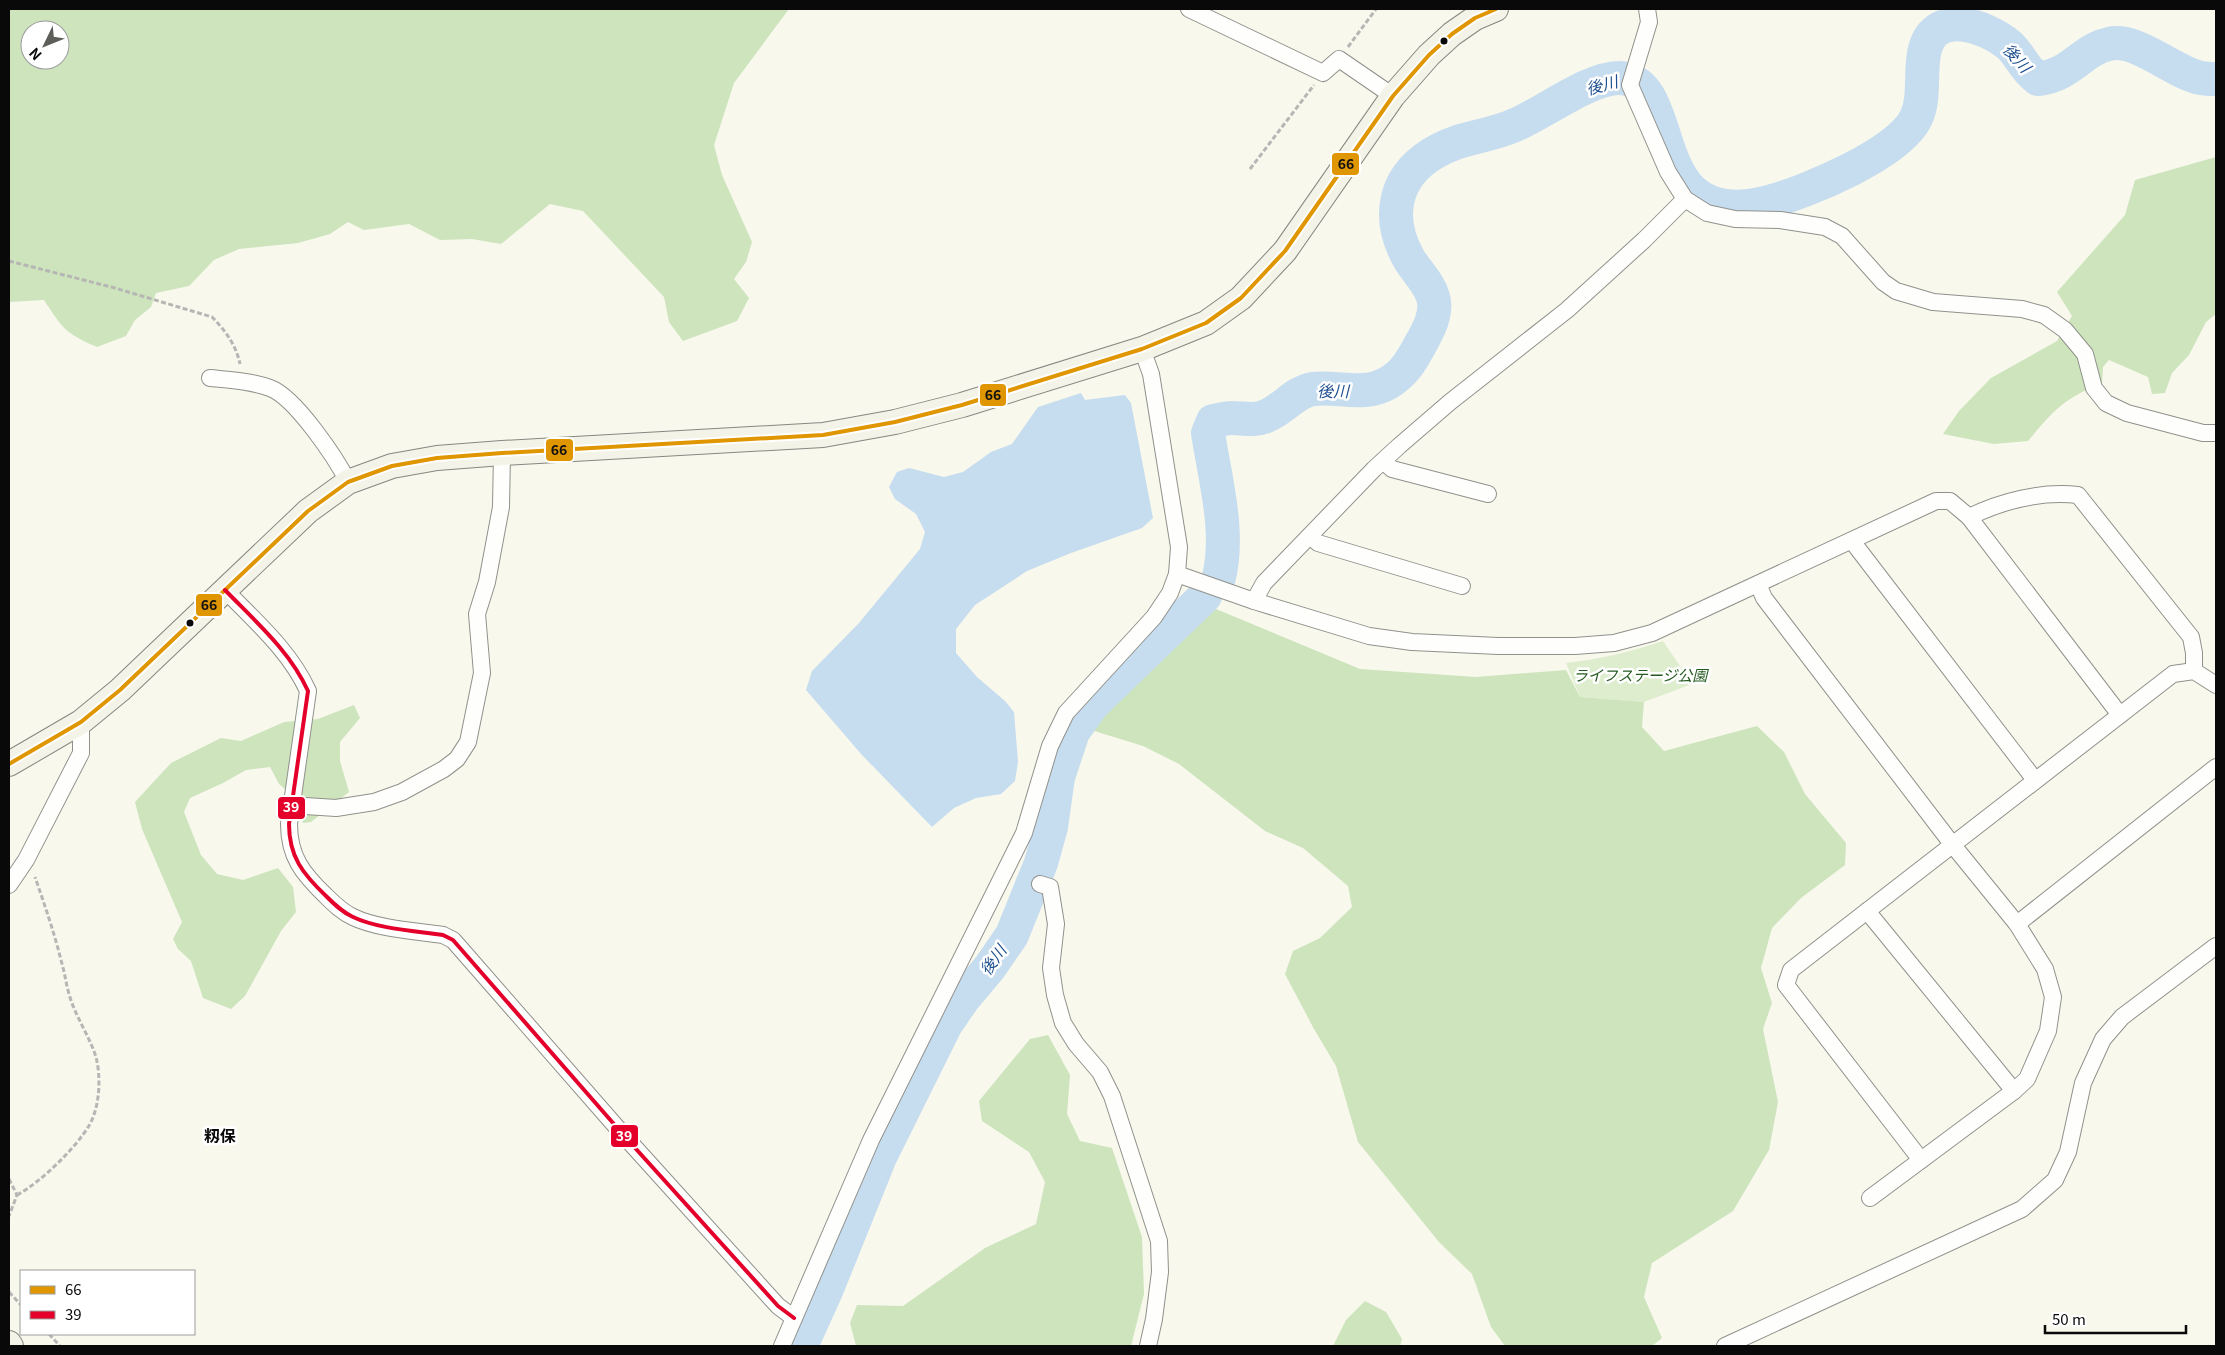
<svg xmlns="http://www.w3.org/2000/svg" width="2225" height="1355" font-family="Georgia,'Noto Sans JP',serif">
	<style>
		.green { fill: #ddedce }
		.forest { fill: #cde4bd; fill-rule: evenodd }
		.water { fill: #c6dcef }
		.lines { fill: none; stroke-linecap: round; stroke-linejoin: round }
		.river { stroke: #c6dcef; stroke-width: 34 }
		.street-casing { stroke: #91918c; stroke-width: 18 }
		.secondary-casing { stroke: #878782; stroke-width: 26 }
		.path { stroke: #b6b6b4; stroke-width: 3; stroke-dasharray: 5 2.5; stroke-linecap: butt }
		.street { stroke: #fefefc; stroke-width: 16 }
		.secondary { stroke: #f3f3e7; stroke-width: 24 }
		.bus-1-casing { stroke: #fff; stroke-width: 8 }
		.bus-2-casing { stroke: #fff; stroke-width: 8 }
		.bus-1 { stroke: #df9601; stroke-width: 4 }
		.bus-2 { stroke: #e4002b; stroke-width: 4 }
		.bus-dot { fill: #090909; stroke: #fff; stroke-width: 2 }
		.labels { text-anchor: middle; stroke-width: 5; stroke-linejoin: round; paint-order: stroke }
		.park-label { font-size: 15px; font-style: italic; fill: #255a20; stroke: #fff }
		.water-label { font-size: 16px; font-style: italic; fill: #1f508f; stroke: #fff }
		.neighbourhood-label { font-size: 16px; font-weight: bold; fill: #090909; stroke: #fff }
		.line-badge { stroke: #fff; stroke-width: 2 }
		.badge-label { font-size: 14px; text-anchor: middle; font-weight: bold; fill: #fff }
		.pale-badge-label { font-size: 14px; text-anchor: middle; font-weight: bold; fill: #111 }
	</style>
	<rect width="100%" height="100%" fill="#f8f8ed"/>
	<path class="green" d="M 1663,641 L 1692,684 L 1644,702 L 1580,697 L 1566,663 C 1600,659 1630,652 1663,641 Z"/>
	<g class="forest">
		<path d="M 9,9 L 789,9 L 734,83 L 714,145 L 722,175 L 752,242 L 746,262 L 734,279 L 749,298 L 737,321 L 683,341 L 669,322 L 664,297 L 583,211 L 550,204 L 501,244 L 472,239 L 440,240 L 409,224 L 364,230 L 348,222 L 330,234 L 298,243 L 239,249 L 214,260 L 189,286 L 156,293 L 151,307 L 135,320 L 126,336 L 97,347 C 65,333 63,329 44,300 L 9,302 ZM 30,30 L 60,30 L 60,60 L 30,60 Z"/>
		<path d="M 2216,157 L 2216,314 L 2206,322 L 2189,355 L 2172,373 L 2165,393 L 2152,394 L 2148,377 L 2109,360 L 2103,367 L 2102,384 C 2066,396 2052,412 2028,441 L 1994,444 L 1943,434 L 1959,411 L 1991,378 L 2057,341 L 2072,316 L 2057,292 L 2125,215 L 2135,180 Z"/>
		<path d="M 1216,609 L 1360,669 L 1476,677 L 1566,670 L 1580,697 L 1644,702 L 1642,727 L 1664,751 L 1757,726 L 1784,752 L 1805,794 L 1846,843 L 1845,865 L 1801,898 L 1772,928 L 1761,968 L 1772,1003 L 1763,1029 L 1778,1102 L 1769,1150 L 1733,1211 L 1652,1263 L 1644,1297 L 1662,1338 L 1652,1346 L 1505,1346 L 1491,1327 L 1472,1274 L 1439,1242 L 1358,1142 L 1336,1066 L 1314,1029 L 1285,974 L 1293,951 L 1320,938 L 1352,907 L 1348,886 L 1303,848 L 1265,831 L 1179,764 L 1143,746 L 1091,730 L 1095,710 L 1133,673 L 1194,616 Z"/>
		<path d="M 354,705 L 360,718 L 340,742 L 340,761 L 349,792 L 311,822 L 303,823 L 298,800 L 279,784 L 270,767 L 246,770 L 223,783 L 190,798 L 184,812 L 201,855 L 217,874 L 243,880 L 278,868 L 293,887 L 296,912 L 281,931 L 245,996 L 231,1009 L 203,998 L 191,961 L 178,949 L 173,939 L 182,922 L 142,829 L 135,802 L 171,763 L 221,738 L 241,741 L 284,722 L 318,719 Z"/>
		<path d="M 1048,1035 L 1070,1075 L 1067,1114 L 1080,1141 L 1112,1148 L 1142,1237 L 1144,1294 L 1131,1346 L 856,1346 L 850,1323 L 857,1305 L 903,1306 L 985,1248 L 1036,1224 L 1045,1182 L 1029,1152 L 982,1121 L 979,1101 L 1030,1039 Z"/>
		<path d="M 1365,1301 L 1386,1312 L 1402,1339 L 1400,1346 L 1333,1346 L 1346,1320 Z"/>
	</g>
	<path class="water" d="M 1081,393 L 1085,400 L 1125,395 L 1131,403 L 1153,518 L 1142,528 L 1071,553 L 1027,571 L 975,605 L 956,629 L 956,653 L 977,677 L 1005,701 L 1014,712 L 1018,762 L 1015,781 L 1001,794 L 976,798 L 954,808 L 932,827 L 862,755 L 806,690 L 812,671 L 859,623 L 920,549 L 925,532 L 916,514 L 895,499 L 889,487 L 897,472 L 909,468 L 944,477 L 963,472 L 991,452 L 1012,444 L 1038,407 Z"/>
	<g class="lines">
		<g class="river">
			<path d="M 1219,577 C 1230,531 1215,479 1208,433 L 1213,421 C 1220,420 1226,418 1232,418 C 1242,418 1254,421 1264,417 C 1282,411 1294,392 1313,389 C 1339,386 1364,397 1388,383 C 1404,374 1412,360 1420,345 C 1428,331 1438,313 1433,297 C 1429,283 1416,271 1409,259 C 1387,220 1392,179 1432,154 C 1461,136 1486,138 1515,125 C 1544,113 1589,78 1619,78 C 1685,79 1639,236 1769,202 C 1806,192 1899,154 1916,118 C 1926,97 1919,71 1925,49 C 1936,8 1986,26 2009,45 C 2021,56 2023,68 2038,79 C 2072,75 2081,50 2109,44 C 2137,37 2174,73 2201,78 C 2206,79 2211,79 2216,79"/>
			<path d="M 801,1346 L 826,1291 L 880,1157 L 946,1024 L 964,998 L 990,967 L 1012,935 L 1041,863 L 1051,827 L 1058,777 L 1073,732 L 1092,705 L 1205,596"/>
		</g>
		<g class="street-casing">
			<g id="street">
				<path d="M 1189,9 L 1323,73 L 1339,59 L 1393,96"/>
				<path d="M 1647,9 L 1649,22 L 1630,85 L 1668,172 L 1685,199 L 1707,213 L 1735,219 L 1780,220 L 1825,227 L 1842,236 L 1883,282 L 1896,291 L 1933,302 L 2022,309 L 2044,315 L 2065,330 L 2085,354 L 2094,388 L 2106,403 L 2127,413 L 2203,433 L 2216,433"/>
				<path d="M 210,378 C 230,380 251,381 270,388 C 295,397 336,458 348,482"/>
				<path d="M 1383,461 L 1392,469 L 1488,494"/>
				<path d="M 1969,517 C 2002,501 2041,491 2078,495 L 2191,637 L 2194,653 L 2194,671"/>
				<path d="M 1310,536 L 1318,543 L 1462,586"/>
				<path d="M 1852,541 L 2035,780"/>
				<path d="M 1177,574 L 1254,601 L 1369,636 L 1412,642 L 1498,646 L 1575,646 L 1614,643 L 1652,633 L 1936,501 L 1950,501 L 1969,517 L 2120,715"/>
				<path d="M 1758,584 L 1764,598 L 1952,844 L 2017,924 L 2045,969 L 2053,997 L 2048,1031 L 2027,1079 L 2014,1091 L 1870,1198"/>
				<path d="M 225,590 C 255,621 290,651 308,691 L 289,824 C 289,857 303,874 326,896 C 334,904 342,912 353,917 C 378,929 416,931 443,935 L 453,940 L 627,1139 L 778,1306 L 794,1318"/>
				<path d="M 1254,601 L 1264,583 L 1374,469 L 1399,446 L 1450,402 L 1567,310 L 1644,240 L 1685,199"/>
				<path d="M 290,805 L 336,808 L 374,802 L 402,792 L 444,769 L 457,759 L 468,742 L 482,673 L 477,614 L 487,582 L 501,507 L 502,453"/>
				<path d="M 1040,884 L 1050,887 L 1056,924 L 1051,968 L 1055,995 L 1063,1023 L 1076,1044 L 1100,1072 L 1112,1096 L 1159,1241 L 1160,1272 L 1154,1319 L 1148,1346"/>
				<path d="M 9,885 L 26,860 L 81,753 L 81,722"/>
				<path d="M 1867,911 L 2014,1091"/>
				<path d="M 2017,924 L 2216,767"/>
				<path d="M 1921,1160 L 1786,985 L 1791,970 L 2173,674 L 2194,671 L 2216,685"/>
				<path d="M 782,1346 L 871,1140 L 1024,833 L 1050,746 L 1066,713 L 1154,617 L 1170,593 L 1177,574 L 1179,547 L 1151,374 L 1142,349"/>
				<path d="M 1725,1346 L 2022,1209 L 2055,1180 L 2068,1152 L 2083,1083 L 2103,1039 L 2122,1017 L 2216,946"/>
			</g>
		</g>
		<g class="secondary-casing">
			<g id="secondary">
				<path d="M 9,764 L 81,722 L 120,690 L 308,511 L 348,482 L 392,466 L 437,458 L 502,453 L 823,435 L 895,422 L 962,405 L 1142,349 L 1206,323 L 1241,298 L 1285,251 L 1393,96 L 1429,55 L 1452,34 L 1475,18 L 1496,9"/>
				<path d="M 9,1343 L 11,1346"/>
			</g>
		</g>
		<g class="path">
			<path d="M 1348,47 L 1376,9"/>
			<path d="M 1250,169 L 1314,85"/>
			<path d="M 9,261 L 115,288 L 212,317 C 225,330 236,345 240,364"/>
			<path d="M 9,1179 L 17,1195 L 9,1216"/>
			<path d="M 17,1195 C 41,1182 76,1148 90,1124 C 100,1105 101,1077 96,1057 C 89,1035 75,1016 69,994 C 66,984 65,974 62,964 C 55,935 45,906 35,877"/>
			<path d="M 9,1292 L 21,1305"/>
			<path d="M 49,1334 L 60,1346"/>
		</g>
		<use href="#street" class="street"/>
		<use href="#secondary" class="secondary"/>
		<g class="bus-1-casing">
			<path id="bus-1" d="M 9,764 L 81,722 L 120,690 L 308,511 L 348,482 L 392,466 L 437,458 L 502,453 L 823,435 L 895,422 L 962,405 L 1142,349 L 1206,323 L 1241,298 L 1285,251 L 1393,96 L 1429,55 L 1452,34 L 1475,18 L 1496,9"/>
		</g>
		<g class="bus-2-casing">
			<path id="bus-2" d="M 225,590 C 255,621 290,651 308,691 L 289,824 C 289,857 303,874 326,896 C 334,904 342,912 353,917 C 378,929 416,931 443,935 L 453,940 L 627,1139 L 778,1306 L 794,1318"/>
		</g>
		<use href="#bus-1" class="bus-1"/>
		<use href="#bus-2" class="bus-2"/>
	</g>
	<g class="bus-dot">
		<circle cx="1444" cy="41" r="4.5"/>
		<circle cx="190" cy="623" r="4.5"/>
	</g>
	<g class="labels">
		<g class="park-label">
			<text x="1640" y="681">ライフステージ公園</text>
		</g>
		<g class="water-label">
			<text transform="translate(2017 58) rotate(48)" y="6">後川</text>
			<text transform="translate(1602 85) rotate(-15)" y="6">後川</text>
			<text x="1333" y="397">後川</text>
			<text transform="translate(993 960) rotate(-54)" y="6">後川</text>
		</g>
		<g class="neighbourhood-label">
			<text x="220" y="1142">籾保</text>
		</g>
	</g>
	<g class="line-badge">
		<rect x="1331" y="152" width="29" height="24" rx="5" fill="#df9601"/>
		<rect x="979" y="383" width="28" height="24" rx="5" fill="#df9601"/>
		<rect x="545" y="438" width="29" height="24" rx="5" fill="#df9601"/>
		<rect x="195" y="593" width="28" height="24" rx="5" fill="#df9601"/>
		<rect x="277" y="796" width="29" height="24" rx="5" fill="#e4002b"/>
		<rect x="610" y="1124" width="29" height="24" rx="5" fill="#e4002b"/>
	</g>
	<g class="badge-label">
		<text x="291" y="812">39</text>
		<text x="624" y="1141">39</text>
	</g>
	<g class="pale-badge-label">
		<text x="1346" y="169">66</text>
		<text x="993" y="400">66</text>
		<text x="559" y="455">66</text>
		<text x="209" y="610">66</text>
	</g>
	<rect width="2225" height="1355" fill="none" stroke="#090909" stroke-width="20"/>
	<rect x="20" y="1270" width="175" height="65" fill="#ffffff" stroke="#9d9d9d"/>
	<rect x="30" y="1286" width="25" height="8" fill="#df9601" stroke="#9d9d9d"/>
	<text x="65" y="1295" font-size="15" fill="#090909">66</text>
	<rect x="30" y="1311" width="25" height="8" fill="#e4002b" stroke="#9d9d9d"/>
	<text x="65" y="1320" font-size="15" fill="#090909">39</text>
	<g transform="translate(45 45) rotate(227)"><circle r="24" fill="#ffffff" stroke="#9d9d9d"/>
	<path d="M0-4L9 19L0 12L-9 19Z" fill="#5d5d59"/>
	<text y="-8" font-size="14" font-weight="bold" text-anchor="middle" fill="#090909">N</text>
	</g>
	<path d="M2045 1325v8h141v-8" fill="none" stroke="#090909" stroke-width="2.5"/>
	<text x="2052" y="1325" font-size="15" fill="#090909" stroke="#ffffff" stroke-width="4" paint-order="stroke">50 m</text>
</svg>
